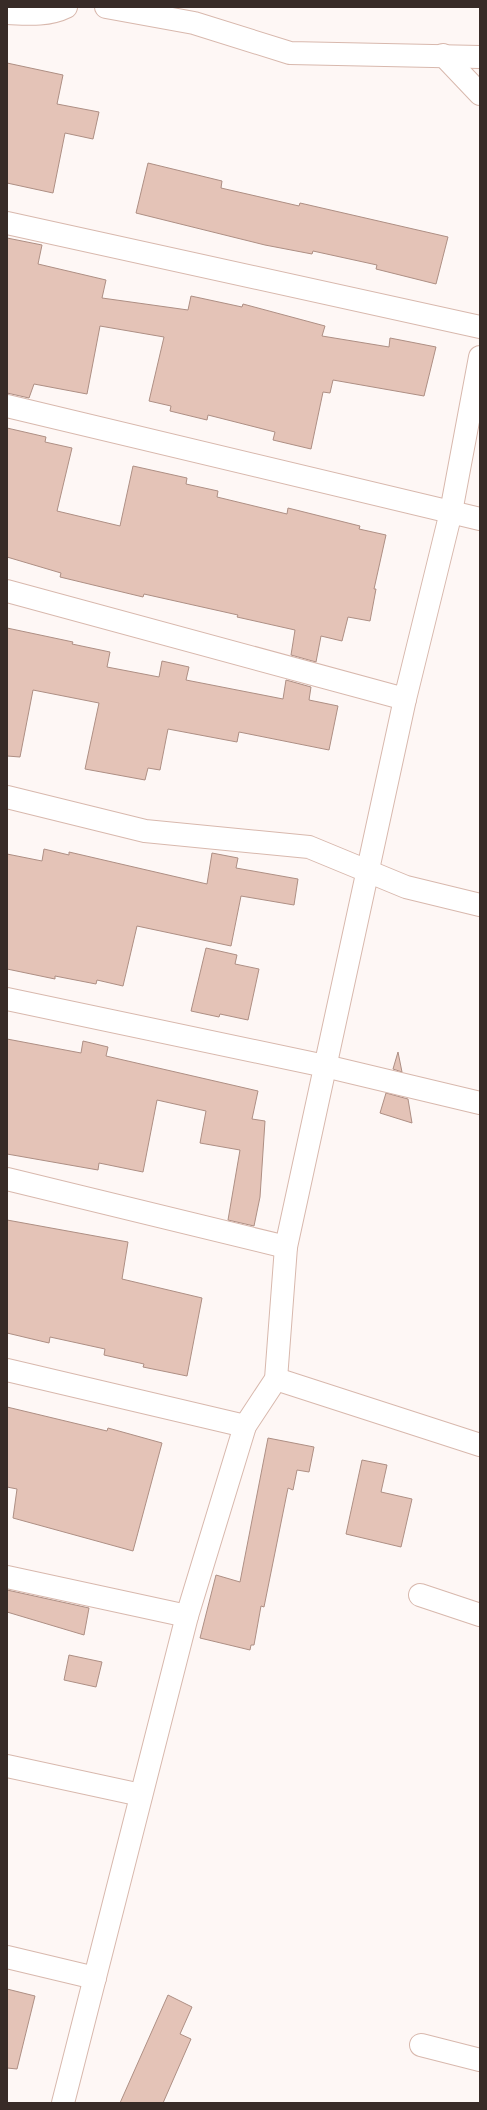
<svg xmlns="http://www.w3.org/2000/svg" width="487" height="2110" font-family="Figtree,sans-serif">
	<style>
		.building { fill: #e4c3b7; stroke: #ae8f84 }
		.lines { fill: none; stroke-linecap: round; stroke-linejoin: round }
		.street-casing { stroke: #d8b8ad; stroke-width: 24 }
		.street { stroke: #fff; stroke-width: 22 }
	</style>
	<rect width="100%" height="100%" fill="#fef7f5"/>
	<g class="building">
		<path d="M 7,63 L 63,75 L 57,104 L 99,112 L 93,139 L 65,133 L 53,193 L 7,183 Z"/>
		<path d="M 148,163 L 222,181 L 221,188 L 299,206 L 300,203 L 448,237 L 436,284 L 376,269 L 377,265 L 313,251 L 312,254 L 265,245 L 136,213 Z"/>
		<path d="M 7,238 L 42,245 L 38,264 L 106,280 L 102,298 L 188,310 L 191,296 L 242,307 L 243,304 L 325,326 L 322,336 L 389,347 L 390,338 L 436,347 L 424,396 L 333,380 L 330,393 L 323,392 L 311,449 L 273,440 L 275,432 L 208,415 L 207,420 L 170,411 L 171,406 L 149,401 L 164,337 L 100,326 L 87,394 L 34,384 L 29,398 L 7,393 Z"/>
		<path d="M 7,428 L 46,437 L 45,442 L 72,448 L 57,511 L 120,526 L 133,466 L 187,478 L 186,484 L 218,491 L 217,497 L 287,514 L 288,508 L 360,526 L 359,529 L 386,535 L 374,589 L 376,589 L 370,621 L 348,617 L 342,641 L 321,636 L 316,662 L 291,655 L 295,630 L 237,617 L 238,615 L 144,594 L 143,597 L 60,577 L 61,573 L 7,557 Z"/>
		<path d="M 7,628 L 73,642 L 72,644 L 110,652 L 107,667 L 159,677 L 162,661 L 189,667 L 186,680 L 283,699 L 286,680 L 311,687 L 309,700 L 338,706 L 329,750 L 239,732 L 237,742 L 168,729 L 160,770 L 148,768 L 145,780 L 85,769 L 99,703 L 33,690 L 20,757 L 7,756 Z"/>
		<path d="M 44,849 L 69,855 L 69,852 L 207,884 L 212,853 L 238,858 L 236,868 L 298,879 L 294,905 L 241,896 L 231,946 L 137,926 L 123,986 L 97,980 L 96,984 L 55,976 L 55,979 L 7,969 L 7,854 L 42,861 Z"/>
		<path d="M 206,948 L 237,955 L 235,964 L 259,969 L 248,1020 L 220,1014 L 219,1017 L 191,1011 Z"/>
		<path d="M 7,1039 L 81,1053 L 83,1041 L 108,1047 L 106,1056 L 258,1091 L 252,1119 L 265,1121 L 260,1197 L 254,1226 L 228,1220 L 240,1150 L 200,1143 L 206,1111 L 157,1100 L 143,1172 L 99,1163 L 98,1170 L 7,1154 Z"/>
		<path d="M 398,1052 L 402,1072 L 393,1069 Z"/>
		<path d="M 386,1093 L 408,1099 L 412,1123 L 380,1113 Z"/>
		<path d="M 7,1220 L 128,1242 L 122,1279 L 202,1298 L 187,1376 L 143,1367 L 144,1364 L 104,1355 L 105,1349 L 50,1337 L 49,1343 L 7,1333 Z"/>
		<path d="M 7,1407 L 107,1431 L 108,1428 L 162,1443 L 133,1551 L 13,1518 L 17,1489 L 7,1487 Z"/>
		<path d="M 268,1438 L 314,1447 L 309,1472 L 297,1470 L 293,1490 L 288,1488 L 264,1607 L 261,1606 L 254,1645 L 251,1645 L 250,1650 L 200,1638 L 216,1575 L 240,1582 Z"/>
		<path d="M 362,1460 L 387,1465 L 381,1492 L 412,1499 L 401,1547 L 346,1534 Z"/>
		<path d="M 7,1590 L 89,1608 L 84,1635 L 7,1612 Z"/>
		<path d="M 69,1655 L 102,1662 L 96,1687 L 64,1680 Z"/>
		<path d="M 7,1989 L 35,1996 L 17,2069 L 7,2068 Z"/>
		<path d="M 168,1995 L 192,2007 L 180,2034 L 191,2039 L 163,2103 L 120,2103 Z"/>
	</g>
	<g class="lines">
		<g class="street-casing">
			<g id="street">
				<path d="M 106,7 L 194,23 L 290,53 L 480,57"/>
				<path d="M 7,13 C 27,14 48,16 66,7"/>
				<path d="M 443,55 L 480,94"/>
				<path d="M 7,223 L 480,327"/>
				<path d="M 7,406 L 480,519"/>
				<path d="M 7,591 L 405,699"/>
				<path d="M 7,797 L 145,831 L 309,847 L 406,887 L 480,905"/>
				<path d="M 7,999 L 325,1066 L 480,1103"/>
				<path d="M 7,1179 L 286,1247"/>
				<path d="M 7,1370 L 245,1426"/>
				<path d="M 276,1379 L 480,1445"/>
				<path d="M 7,1577 L 187,1616"/>
				<path d="M 420,1595 L 480,1615"/>
				<path d="M 7,1766 L 141,1795"/>
				<path d="M 7,1957 L 95,1978"/>
				<path d="M 421,2045 L 480,2060"/>
				<path d="M 63,2103 L 187,1616 L 245,1426 L 276,1379 L 286,1247 L 405,699 L 451,512 L 480,357"/>
			</g>
		</g>
		<use href="#street" class="street"/>
	</g>
	<rect width="487" height="2110" fill="none" stroke="#382b27" stroke-width="16"/>
</svg>
